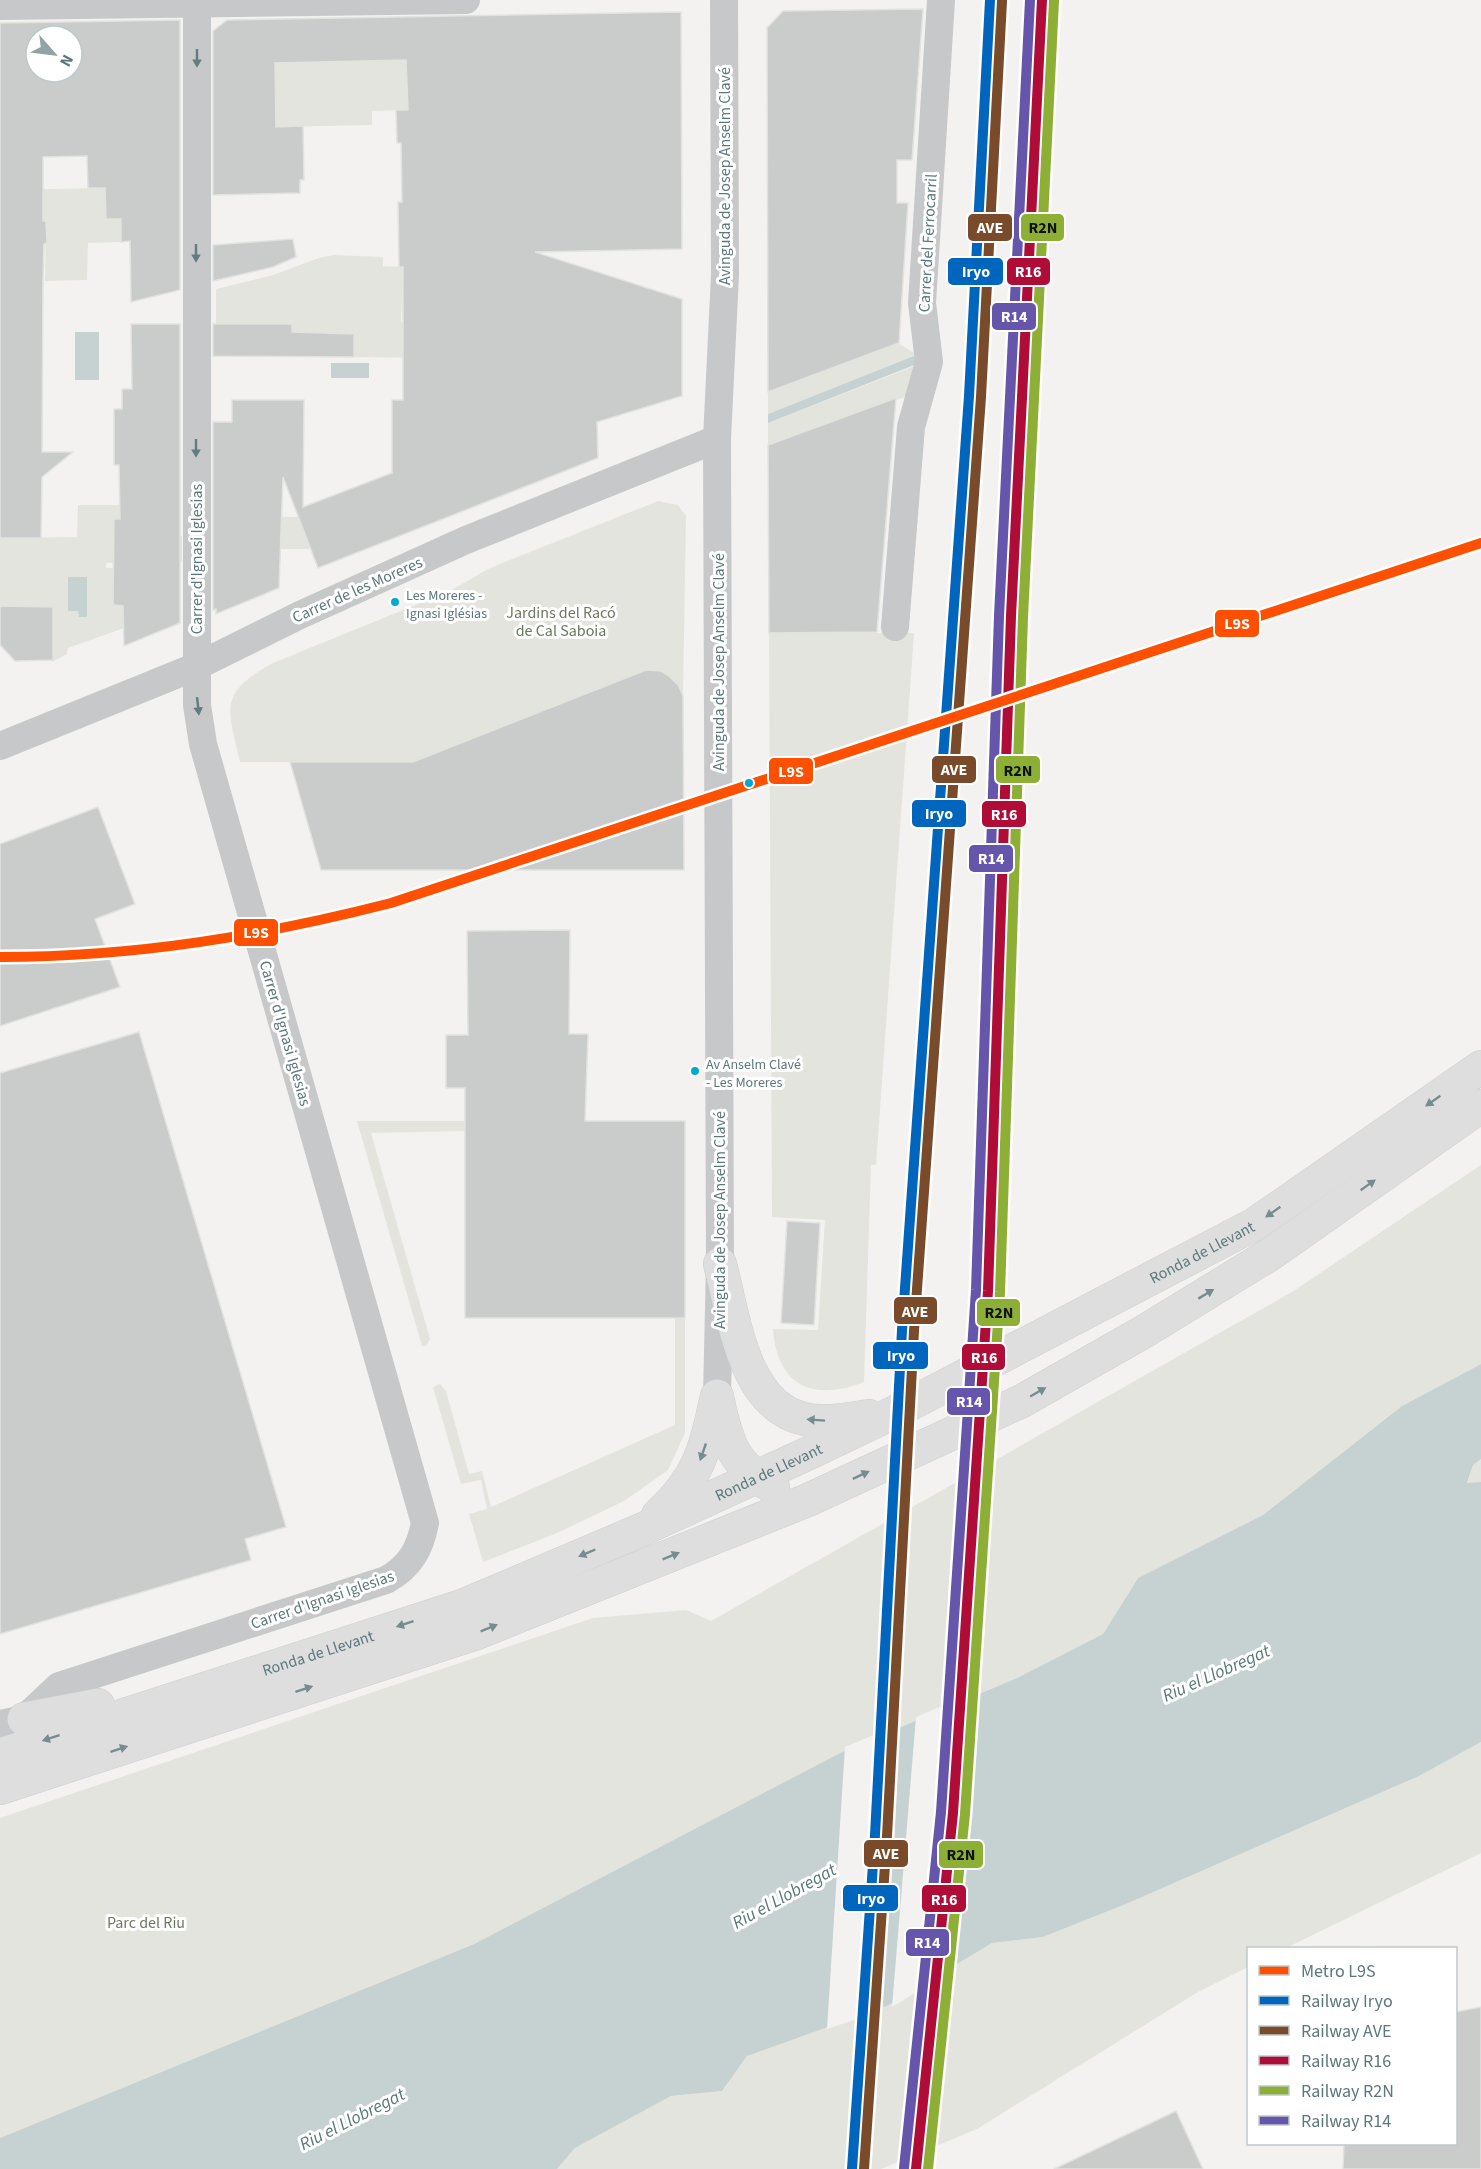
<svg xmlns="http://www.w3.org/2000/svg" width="1481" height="2169" font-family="'Source Sans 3',sans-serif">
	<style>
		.green { fill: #e2e4dd }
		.water { fill: #c6d2d2 }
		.pier { fill: #f3f2f0 }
		.building { fill: #cacccb; stroke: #e2e2e0; stroke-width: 1.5; fill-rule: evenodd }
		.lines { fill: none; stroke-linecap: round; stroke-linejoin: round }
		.secondary-casing { stroke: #cecfcf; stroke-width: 34 }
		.minor { stroke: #c7c8c9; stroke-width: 28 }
		.secondary { stroke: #dddedd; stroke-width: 33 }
		.rail-1-casing { stroke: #fff; stroke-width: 15 }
		.rail-2-casing { stroke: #fff; stroke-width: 15 }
		.rail-3-casing { stroke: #fff; stroke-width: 15 }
		.rail-4-casing { stroke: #fff; stroke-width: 15 }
		.rail-5-casing { stroke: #fff; stroke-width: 15 }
		.rail-1 { stroke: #0065bd; stroke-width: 10 }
		.rail-2 { stroke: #7a4b2a; stroke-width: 10 }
		.rail-3 { stroke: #af0d38; stroke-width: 10 }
		.rail-4 { stroke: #8daf35; stroke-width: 10 }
		.rail-5 { stroke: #6556ac; stroke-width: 10 }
		.metro-1-casing { stroke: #fff; stroke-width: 15 }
		.metro-1 { stroke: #fe5000; stroke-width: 10 }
		.oneway { fill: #627c80 }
		.oneway2 { fill: #778c8f }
		.bus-dot { fill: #00a9ce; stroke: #fff; stroke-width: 2 }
		.labels { text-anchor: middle; stroke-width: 6; stroke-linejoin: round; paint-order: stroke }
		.bus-label { font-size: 14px; fill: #5d787c; stroke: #fff; text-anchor: start }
		.street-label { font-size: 16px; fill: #5d787c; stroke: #fff }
		.park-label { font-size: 16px; fill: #6c7960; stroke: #fff }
		.water-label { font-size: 18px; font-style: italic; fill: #587978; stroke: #fff }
		.line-badge { stroke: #fff; stroke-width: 2 }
		.badge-label { font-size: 16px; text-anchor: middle; font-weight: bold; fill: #fff }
		.pale-badge-label { font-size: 16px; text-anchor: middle; font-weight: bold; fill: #111 }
	</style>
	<rect width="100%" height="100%" fill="#f3f2f0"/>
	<g class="green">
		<path d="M 406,60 L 407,103 L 422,124 L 402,110 L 372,111 L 372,125 L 276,127 L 275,85 L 216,86 L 216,64 Z"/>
		<path d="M 105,188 L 106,219 L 121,219 L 121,242 L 88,243 L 87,280 L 45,281 L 46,221 L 0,222 L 0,190 Z"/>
		<path d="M 334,255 L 383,257 L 383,266 L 403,267 L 401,322 L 435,322 L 440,358 L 354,357 L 354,334 L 292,332 L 292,324 L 216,324 L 216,289 L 273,275 L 319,258 Z"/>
		<path d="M 898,343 L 920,357 L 908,396 L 768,445 L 768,423 L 917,365 L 914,357 L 768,414 L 768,392 Z"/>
		<path d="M 658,501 L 678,505 L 686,516 L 683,695 C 675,678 665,670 646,670 L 413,762 L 240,762 C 227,706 219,693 273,663 L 450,591 L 490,568 Z"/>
		<path d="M 78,505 L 130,505 L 130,519 L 114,519 L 114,537 L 182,536 L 182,561 L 106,563 L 106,568 L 113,568 L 113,605 L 123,606 L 124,628 L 68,648 L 67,654 L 52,662 L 53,607 L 0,606 L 0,538 L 77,537 Z"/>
		<path d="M 215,516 L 298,517 L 310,549 L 216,549 Z"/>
		<path d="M 769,633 L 914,633 L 876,1165 L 871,1165 L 864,1382 C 813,1402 777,1386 773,1329 L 818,1330 L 825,1220 L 772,1217 Z"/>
		<path d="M 357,1121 L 465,1121 L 465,1131 L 371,1133 L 430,1339 L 426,1346 L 422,1346 Z"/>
		<path d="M 1481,1165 L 1481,1364 L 1402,1406 L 1263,1515 L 1138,1578 L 1103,1634 L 1019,1677 L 842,1752 L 474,1944 L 0,2138 L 0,1818 L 593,1618 L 686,1610 L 711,1621 L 1292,1292 Z"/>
		<path d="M 675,1318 L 685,1318 L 685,1433 L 668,1470 L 624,1501 L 555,1534 L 483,1562 L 469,1514 L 487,1509 L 481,1480 L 461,1484 L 433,1387 L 440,1384 L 446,1391 L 469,1474 L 482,1471 L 491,1507 L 675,1425 Z"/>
		<path d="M 1481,1459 L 1481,1482 L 1467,1484 L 1473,1465 Z"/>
		<path d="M 1481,1742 L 1481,1853 L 1286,1948 L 1248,1948 L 1248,1967 L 1198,1992 L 977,2129 L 881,2169 L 557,2169 L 575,2148 L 671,2096 L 722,2091 L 747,2056 L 887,2006 L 992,1943 L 1043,1937 L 1126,1904 L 1419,1776 Z"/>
	</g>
	<g class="water">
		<rect x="75" y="332" width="24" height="48"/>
		<path d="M 914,356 L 917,364 L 768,423 L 768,414 Z"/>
		<rect x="331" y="363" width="38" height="15"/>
		<path d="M 68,577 L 87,577 L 87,617 L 79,617 L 78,611 L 68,611 Z"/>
		<path d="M 1481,1364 L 1481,1459 L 1473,1465 L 1467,1483 L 1481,1482 L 1481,1742 L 1419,1776 L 1126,1904 L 1043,1937 L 992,1943 L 887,2006 L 747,2056 L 722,2091 L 671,2096 L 575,2148 L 557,2169 L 0,2169 L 0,2138 L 474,1944 L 842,1752 L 1019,1677 L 1103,1634 L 1138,1578 L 1263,1515 L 1402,1406 Z"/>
	</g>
	<g class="pier">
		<path d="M 975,1692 L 953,1970 L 892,2007 L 916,1717 Z"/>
		<path d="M 900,1724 L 881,2011 L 827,2029 L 845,1747 Z"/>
	</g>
	<g class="building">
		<path d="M 923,9 L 912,160 L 897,160 L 897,203 L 908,203 L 899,343 L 768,392 L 767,28 L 783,11 Z"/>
		<path d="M 681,12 L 682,249 L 535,252 L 682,299 L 682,396 L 597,422 L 598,458 L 318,568 L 283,477 L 279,588 L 216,614 L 216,609 L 213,610 L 213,422 L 232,422 L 232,400 L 304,400 L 303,507 L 392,473 L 392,400 L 403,400 L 403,267 L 399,267 L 398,202 L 402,202 L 401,143 L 397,143 L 396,110 L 408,110 L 406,60 L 275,63 L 276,127 L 303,126 L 304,180 L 300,180 L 300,193 L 213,195 L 213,31 L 227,20 Z"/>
		<path d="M 180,20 L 180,290 L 131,302 L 130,241 L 121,242 L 121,219 L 106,219 L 105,188 L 88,188 L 87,156 L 43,157 L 43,221 L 46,221 L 47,243 L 44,244 L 43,280 L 42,452 L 73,452 L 42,477 L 41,538 L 0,538 L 0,23 ZM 36,36 L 72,36 L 72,72 L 36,72 Z"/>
		<path d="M 293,239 L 296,257 L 273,267 L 213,281 L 213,245 Z"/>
		<path d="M 131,324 L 180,324 L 180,623 L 124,646 L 123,606 L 113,605 L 114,519 L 120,519 L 119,465 L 114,465 L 114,409 L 122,409 L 122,389 L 132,389 Z"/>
		<path d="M 213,324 L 292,324 L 292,332 L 354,334 L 354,357 L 213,356 Z"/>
		<path d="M 896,398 L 877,632 L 769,633 L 768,445 Z"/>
		<path d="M 0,606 L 53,607 L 53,660 L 15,661 L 0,645 Z"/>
		<path d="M 646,670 L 661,671 L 669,676 L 679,686 L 683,696 L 684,870 L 321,870 L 290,762 L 413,762 Z"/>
		<path d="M 98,807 L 135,904 L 95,919 L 120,987 L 0,1026 L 0,844 Z"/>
		<path d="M 570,930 L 569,1034 L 588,1034 L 585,1121 L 685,1121 L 685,1318 L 465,1318 L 465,1088 L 446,1088 L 446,1035 L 468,1035 L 467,931 Z"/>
		<path d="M 139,1032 L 286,1527 L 245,1539 L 251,1560 L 0,1634 L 0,1073 Z"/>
		<path d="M 787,1221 L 820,1223 L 814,1325 L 781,1323 Z"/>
		<path d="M 1481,2007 L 1481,2169 L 1343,2169 L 1344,2144 L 1455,2144 L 1455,2012 Z"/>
		<path d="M 1176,2111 L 1203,2169 L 1054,2169 Z"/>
	</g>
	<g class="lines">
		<g class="secondary-casing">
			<g id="secondary">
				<path d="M 720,1264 C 734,1315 742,1405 804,1419 C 825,1424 848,1419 869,1416"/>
				<path d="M 718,1401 C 727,1443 734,1466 773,1487"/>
				<path d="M 658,1515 C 700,1477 705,1449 717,1396"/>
				<path d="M 24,1719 L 98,1705"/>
				<path id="s1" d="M 0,1755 L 462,1606 L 641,1530 L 809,1453 L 895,1412 L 1255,1224 L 1481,1067"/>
				<path d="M 0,1788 L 477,1633 L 808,1500 L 1022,1401 L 1145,1331 L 1269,1255 L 1481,1106"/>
			</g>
		</g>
		<g class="minor">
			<path d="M 0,6 L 466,0"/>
			<path d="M 895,627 L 911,427 L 929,362 L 922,303 L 941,0"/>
			<path d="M 0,746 L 195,667 L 300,615 L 466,540 L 717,439"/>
			<path d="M 717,1396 L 720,1264 L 717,439 L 725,275 L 724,0"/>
			<path d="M 0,1724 L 24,1719 L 59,1686 L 386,1580 C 410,1567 420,1549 425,1523 L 203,744 L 197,705 L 197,0"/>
		</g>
		<use href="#secondary" class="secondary"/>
		<g class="rail-1-casing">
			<path id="rail-1" d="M 852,2169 L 875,1835 L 902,1330 L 969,396 L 990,0"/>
		</g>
		<g class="rail-2-casing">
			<path id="rail-2" d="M 864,2169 L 887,1836 L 914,1331 L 981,397 L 1002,1"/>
		</g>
		<g class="rail-3-casing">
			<path id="rail-3" d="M 916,2169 L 953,1813 L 988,1291 L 1011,616 L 1042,0"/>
		</g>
		<g class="rail-4-casing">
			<path id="rail-4" d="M 928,2169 L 965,1814 L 1000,1292 L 1023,617 L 1054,1"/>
		</g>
		<g class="rail-5-casing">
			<path id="rail-5" d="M 904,2168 L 941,1812 L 976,1290 L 999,616 L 1030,0"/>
		</g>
		<use href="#rail-1" class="rail-1"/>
		<use href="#rail-2" class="rail-2"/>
		<use href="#rail-3" class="rail-3"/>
		<use href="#rail-4" class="rail-4"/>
		<use href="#rail-5" class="rail-5"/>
		<g class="metro-1-casing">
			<path id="metro-1" d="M 0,957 C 134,957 262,936 391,903 L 1481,543"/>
		</g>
		<use href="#metro-1" class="metro-1"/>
	</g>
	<defs><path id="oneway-solid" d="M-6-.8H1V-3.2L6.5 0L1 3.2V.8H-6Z" transform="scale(1.5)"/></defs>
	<g class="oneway">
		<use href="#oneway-solid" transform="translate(197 58) rotate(90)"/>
		<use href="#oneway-solid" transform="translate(196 253) rotate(90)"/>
		<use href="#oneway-solid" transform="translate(196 448) rotate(90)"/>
		<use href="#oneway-solid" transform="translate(198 706) rotate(84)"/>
	</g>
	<g class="oneway2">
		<use href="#oneway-solid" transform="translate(1433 1101) rotate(145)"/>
		<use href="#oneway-solid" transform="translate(1368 1185) rotate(-35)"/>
		<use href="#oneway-solid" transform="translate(1273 1212) rotate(145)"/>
		<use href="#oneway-solid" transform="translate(1206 1294) rotate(-31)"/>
		<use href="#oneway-solid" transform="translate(1038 1392) rotate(-30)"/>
		<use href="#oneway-solid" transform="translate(816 1420) rotate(-176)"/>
		<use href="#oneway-solid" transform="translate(703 1452) rotate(109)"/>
		<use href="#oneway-solid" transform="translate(861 1475) rotate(-25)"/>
		<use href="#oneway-solid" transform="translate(587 1553) rotate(157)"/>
		<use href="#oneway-solid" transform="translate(671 1556) rotate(-22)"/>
		<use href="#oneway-solid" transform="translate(405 1624) rotate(162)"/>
		<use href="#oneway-solid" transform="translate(489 1628) rotate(-22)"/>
		<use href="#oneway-solid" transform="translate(304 1689) rotate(-18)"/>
		<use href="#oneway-solid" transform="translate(51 1738) rotate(162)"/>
		<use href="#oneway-solid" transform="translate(119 1749) rotate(-18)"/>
	</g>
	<g class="bus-dot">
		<circle cx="395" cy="602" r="5"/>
		<circle cx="749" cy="783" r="5"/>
		<circle cx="695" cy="1071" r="5"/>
	</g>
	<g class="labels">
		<g class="bus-label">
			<text x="406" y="600">Les Moreres -<tspan x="406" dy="18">Ignasi Iglésias</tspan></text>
			<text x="706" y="1069">Av Anselm Clavé<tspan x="706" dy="18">- Les Moreres</tspan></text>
		</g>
		<g class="street-label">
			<text transform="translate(724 176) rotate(-90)" y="6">Avinguda de Josep Anselm Clavé</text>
			<text transform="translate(927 243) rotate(-87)" y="6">Carrer del Ferrocarril</text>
			<text transform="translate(196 559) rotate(-90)" y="6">Carrer d'Ignasi Iglesias</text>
			<text transform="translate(357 589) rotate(-24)" y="6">Carrer de les Moreres</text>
			<text transform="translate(718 662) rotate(-90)" y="6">Avinguda de Josep Anselm Clavé</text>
			<text transform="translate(286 1033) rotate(74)" y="6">Carrer d'Ignasi Iglesias</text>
			<text transform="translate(719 1220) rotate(-90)" y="6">Avinguda de Josep Anselm Clavé</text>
			<text dy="6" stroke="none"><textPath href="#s1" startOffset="1306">Ronda de Llevant</textPath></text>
			<text dy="6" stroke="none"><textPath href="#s1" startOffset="820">Ronda de Llevant</textPath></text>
			<text transform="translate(322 1599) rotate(-19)" y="6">Carrer d'Ignasi Iglesias</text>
			<text dy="6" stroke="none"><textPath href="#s1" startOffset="334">Ronda de Llevant</textPath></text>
		</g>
		<g class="park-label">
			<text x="561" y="618">Jardins del Racó<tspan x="561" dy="18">de Cal Saboia</tspan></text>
			<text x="146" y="1928">Parc del Riu</text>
		</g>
		<g class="water-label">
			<text transform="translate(1216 1673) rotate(-24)" y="6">Riu el Llobregat</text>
			<text transform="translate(784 1896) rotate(-29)" y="6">Riu el Llobregat</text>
			<text transform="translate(352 2119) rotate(-27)" y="6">Riu el Llobregat</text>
		</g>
	</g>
	<g class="line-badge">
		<rect x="967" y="213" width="46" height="29" rx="6" fill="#7a4b2a"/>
		<rect x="1020" y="213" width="45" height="29" rx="6" fill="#8daf35"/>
		<rect x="947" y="257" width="57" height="29" rx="6" fill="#0065bd"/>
		<rect x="1006" y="257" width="45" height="29" rx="6" fill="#af0d38"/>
		<rect x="991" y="302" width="46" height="29" rx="6" fill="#6556ac"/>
		<rect x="1214" y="609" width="46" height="29" rx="6" fill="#fe5000"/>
		<rect x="931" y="755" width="46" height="29" rx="6" fill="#7a4b2a"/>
		<rect x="995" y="755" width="46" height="29" rx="6" fill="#8daf35"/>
		<rect x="768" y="757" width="46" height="28" rx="6" fill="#fe5000"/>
		<rect x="911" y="799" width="56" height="29" rx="6" fill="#0065bd"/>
		<rect x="981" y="800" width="46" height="28" rx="6" fill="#af0d38"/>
		<rect x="968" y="844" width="46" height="29" rx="6" fill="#6556ac"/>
		<rect x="233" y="918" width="46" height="29" rx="6" fill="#fe5000"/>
		<rect x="893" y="1296" width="45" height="29" rx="6" fill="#7a4b2a"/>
		<rect x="976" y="1298" width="45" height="29" rx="6" fill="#8daf35"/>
		<rect x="872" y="1341" width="57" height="29" rx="6" fill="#0065bd"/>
		<rect x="961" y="1343" width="45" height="28" rx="6" fill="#af0d38"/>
		<rect x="946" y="1387" width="45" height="29" rx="6" fill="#6556ac"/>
		<rect x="863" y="1839" width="46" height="29" rx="6" fill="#7a4b2a"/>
		<rect x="938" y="1840" width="46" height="29" rx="6" fill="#8daf35"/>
		<rect x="842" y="1884" width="57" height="28" rx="6" fill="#0065bd"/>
		<rect x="921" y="1884" width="46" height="29" rx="6" fill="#af0d38"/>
		<rect x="905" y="1928" width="45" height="29" rx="6" fill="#6556ac"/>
	</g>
	<g class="badge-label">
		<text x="990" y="233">AVE</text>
		<text x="976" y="277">Iryo</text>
		<text x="1028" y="277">R16</text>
		<text x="1014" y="322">R14</text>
		<text x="1237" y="629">L9S</text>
		<text x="954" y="775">AVE</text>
		<text x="791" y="777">L9S</text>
		<text x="939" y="819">Iryo</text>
		<text x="1004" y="820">R16</text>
		<text x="991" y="864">R14</text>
		<text x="256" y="938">L9S</text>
		<text x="915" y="1317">AVE</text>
		<text x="901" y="1361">Iryo</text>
		<text x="984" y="1363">R16</text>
		<text x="969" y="1407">R14</text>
		<text x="886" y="1859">AVE</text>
		<text x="871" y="1904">Iryo</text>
		<text x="944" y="1905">R16</text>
		<text x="927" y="1948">R14</text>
	</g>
	<g class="pale-badge-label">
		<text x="1043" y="233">R2N</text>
		<text x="1018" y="776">R2N</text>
		<text x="999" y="1318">R2N</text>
		<text x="961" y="1860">R2N</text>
	</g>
	<rect x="1247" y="1947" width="210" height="198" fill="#ffffff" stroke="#bec9cb" stroke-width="1.5"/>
	<rect x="1259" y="1966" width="30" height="9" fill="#fe5000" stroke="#bec9cb" stroke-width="1.5"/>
	<text x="1301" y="1977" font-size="18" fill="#5d787c">Metro L9S</text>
	<rect x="1259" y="1996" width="30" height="9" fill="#0065bd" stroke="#bec9cb" stroke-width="1.5"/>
	<text x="1301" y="2007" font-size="18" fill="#5d787c">Railway Iryo</text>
	<rect x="1259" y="2026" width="30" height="9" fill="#7a4b2a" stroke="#bec9cb" stroke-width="1.5"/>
	<text x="1301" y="2037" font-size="18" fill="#5d787c">Railway AVE</text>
	<rect x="1259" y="2056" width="30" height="9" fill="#af0d38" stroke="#bec9cb" stroke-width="1.5"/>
	<text x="1301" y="2067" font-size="18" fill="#5d787c">Railway R16</text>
	<rect x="1259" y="2086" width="30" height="9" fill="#8daf35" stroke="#bec9cb" stroke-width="1.5"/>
	<text x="1301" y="2097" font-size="18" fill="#5d787c">Railway R2N</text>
	<rect x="1259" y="2116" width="30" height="9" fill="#6556ac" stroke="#bec9cb" stroke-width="1.5"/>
	<text x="1301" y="2127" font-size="18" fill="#5d787c">Railway R14</text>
	<g transform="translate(54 54) rotate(118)"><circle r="28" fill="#ffffff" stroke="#bec9cb" stroke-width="1.5"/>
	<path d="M0-4.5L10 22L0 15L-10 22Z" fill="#92a3a5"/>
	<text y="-9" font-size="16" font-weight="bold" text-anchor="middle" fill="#5d787c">N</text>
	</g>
</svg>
